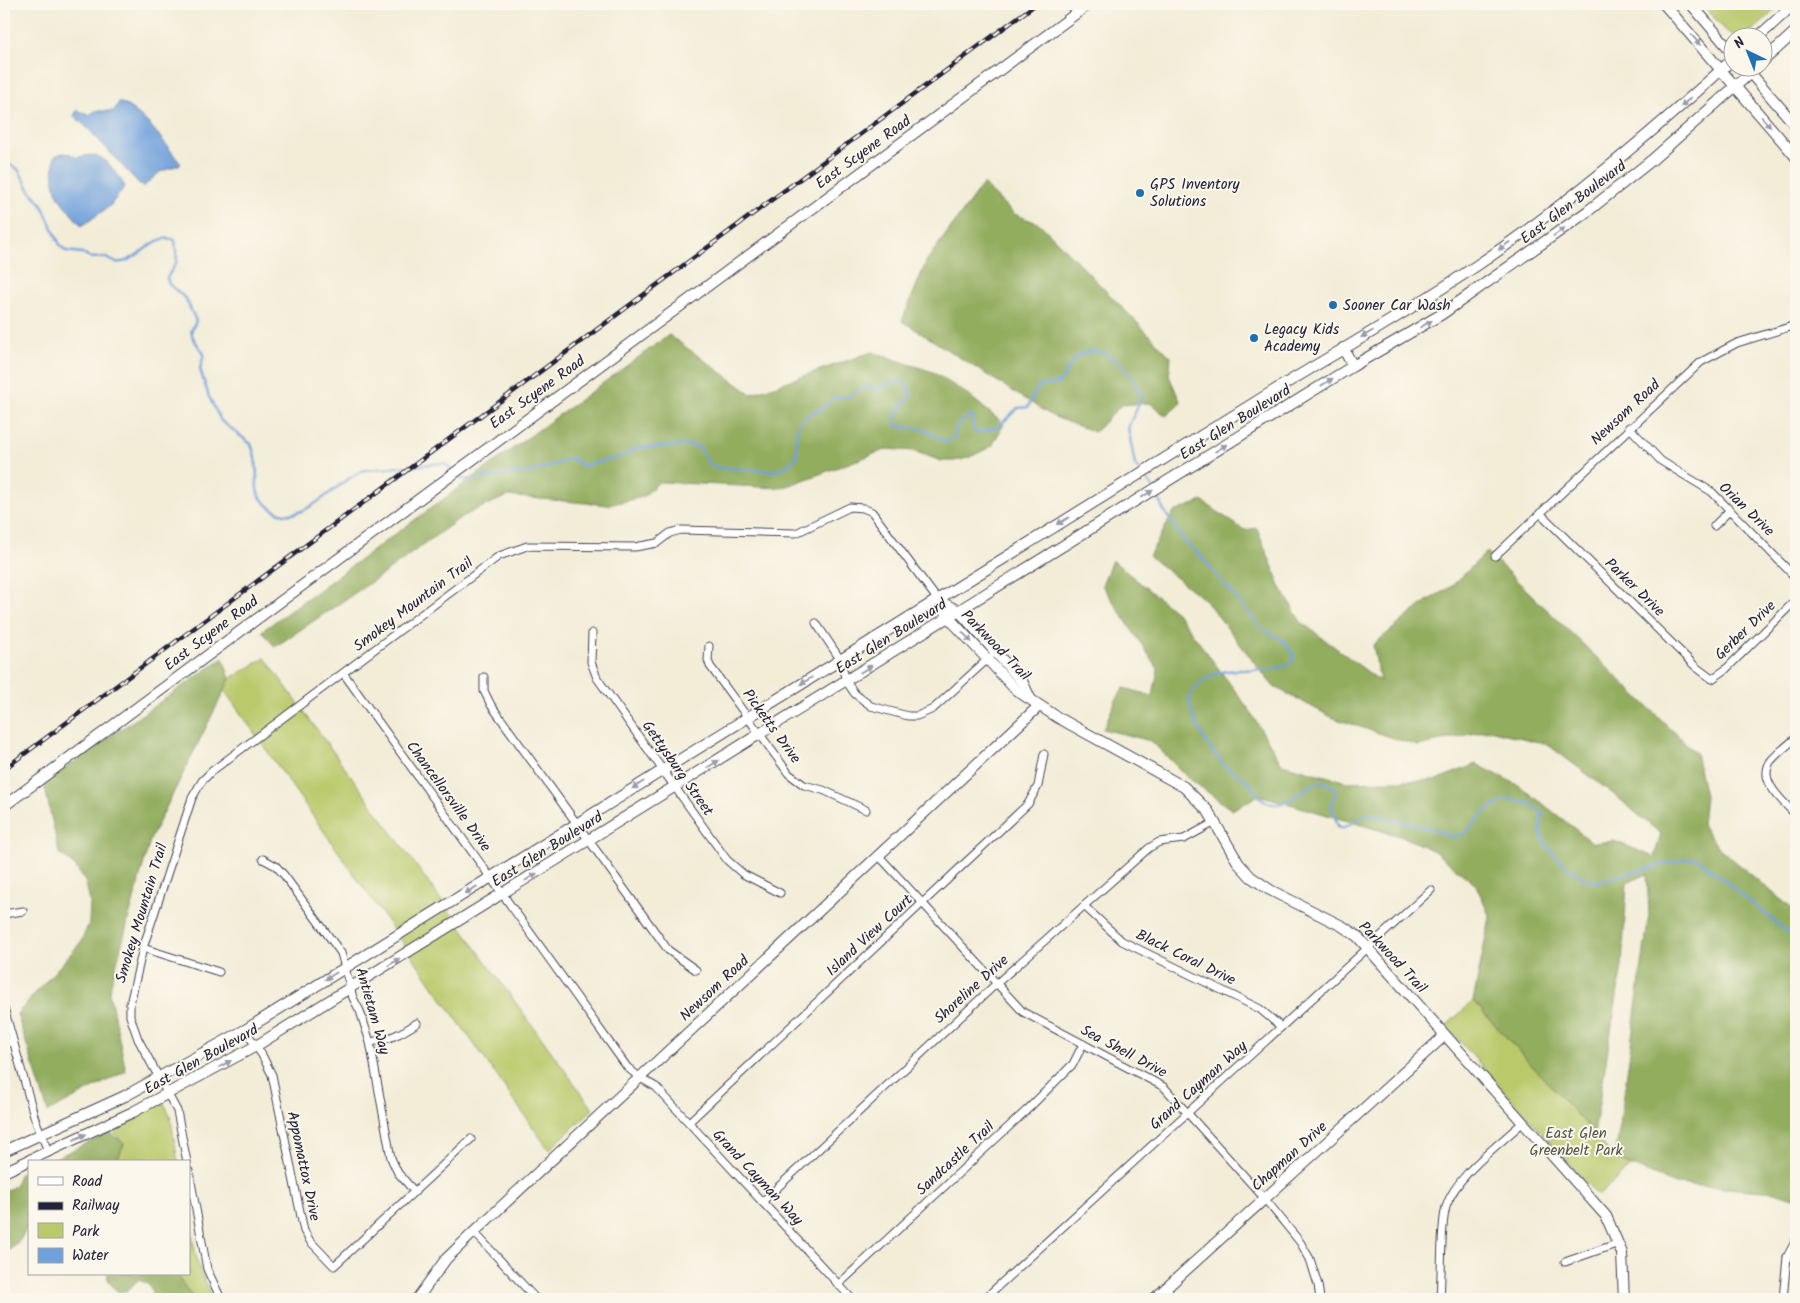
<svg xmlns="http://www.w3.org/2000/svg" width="1800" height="1303" font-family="Kalam,sans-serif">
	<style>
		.green { fill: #bac96b; stroke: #6e7653 }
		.forest { fill: #93ad5f; stroke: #5a684d }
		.water { fill: #71a1db; stroke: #4a628b }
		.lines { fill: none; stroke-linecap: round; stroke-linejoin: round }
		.stream { stroke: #71a1db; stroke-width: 2.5 }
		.street-casing { stroke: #414053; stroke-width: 9 }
		.secondary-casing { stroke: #414053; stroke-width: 12 }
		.street { stroke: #fff; stroke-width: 7 }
		.secondary { stroke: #fff; stroke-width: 10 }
		.rail-casing { stroke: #22223b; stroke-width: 4.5 }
		.rail { stroke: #fbf7ec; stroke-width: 2.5; stroke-dasharray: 8; stroke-linecap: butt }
		.oneway { fill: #9c9ca7 }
		.poi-dot { fill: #1f6fb2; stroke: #fbf7ec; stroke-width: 2 }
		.labels { text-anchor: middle; stroke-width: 4; stroke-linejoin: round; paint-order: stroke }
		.street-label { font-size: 15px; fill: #22223b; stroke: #fbf7ec }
		.poi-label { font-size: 15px; fill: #22223b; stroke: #fbf7ec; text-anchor: start }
		.park-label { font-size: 15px; fill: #505449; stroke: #fbf7ec }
	</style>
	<rect width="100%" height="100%" fill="#fbf7ec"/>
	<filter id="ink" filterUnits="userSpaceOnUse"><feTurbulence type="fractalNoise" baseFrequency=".02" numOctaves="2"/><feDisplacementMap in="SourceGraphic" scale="10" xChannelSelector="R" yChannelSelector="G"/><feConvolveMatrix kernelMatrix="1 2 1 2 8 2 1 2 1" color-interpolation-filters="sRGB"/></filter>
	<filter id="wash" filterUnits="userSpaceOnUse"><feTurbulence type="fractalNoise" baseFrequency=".0096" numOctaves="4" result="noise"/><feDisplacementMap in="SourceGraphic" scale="20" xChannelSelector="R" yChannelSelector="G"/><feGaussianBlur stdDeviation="1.12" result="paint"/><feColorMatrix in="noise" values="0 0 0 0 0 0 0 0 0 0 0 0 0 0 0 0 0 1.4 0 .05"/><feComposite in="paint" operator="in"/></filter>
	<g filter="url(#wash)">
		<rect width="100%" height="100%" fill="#f3edd8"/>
		<g class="green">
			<path d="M 1703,4 L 1781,4 C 1770,14 1747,43 1730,33 C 1720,28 1711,12 1703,4 Z"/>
			<path d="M 265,658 L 593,1109 L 549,1150 L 224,690 L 230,679 Z"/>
			<path d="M 1473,1001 L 1594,1133 L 1615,1159 L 1631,1166 L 1598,1196 L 1446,1026 Z"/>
			<path d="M 159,1104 L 165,1105 L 170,1115 L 178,1162 L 116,1162 L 124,1144 L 116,1135 L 113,1127 Z"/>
			<path d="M 189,1219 L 197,1261 L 212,1299 L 194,1299 L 180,1280 L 178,1274 L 189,1274 Z"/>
		</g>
		<g class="forest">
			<path d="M 983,184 L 1014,214 L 1040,224 L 1171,357 L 1169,376 L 1181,403 L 1166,416 L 1150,403 L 1121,405 L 1095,432 L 1052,416 L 902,321 L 927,260 Z"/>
			<path d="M 669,335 L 751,394 L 872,352 L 933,372 L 967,394 L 1004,424 L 992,446 L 968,458 L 954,461 L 941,461 L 914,451 L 887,449 L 782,488 L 659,482 L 643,497 L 608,505 L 508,496 L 484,506 L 460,518 L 386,572 L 275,647 L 262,631 Z"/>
			<path d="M 1202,501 L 1244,530 L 1257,528 L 1281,588 L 1301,622 L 1380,681 L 1373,645 L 1427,601 L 1452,586 L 1487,552 L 1696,753 L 1705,796 L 1702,825 L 1718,847 L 1796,912 L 1796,1199 L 1775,1192 L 1676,1184 L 1615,1159 L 1649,915 L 1647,874 L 1627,883 L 1622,966 L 1594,1133 L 1473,1001 L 1490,917 L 1476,885 L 1434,851 L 1406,838 L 1259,795 L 1232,810 L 1187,777 L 1151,741 L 1103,729 L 1116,700 L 1124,688 L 1153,696 L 1158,669 L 1102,585 L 1112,560 L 1177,613 L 1248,708 L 1282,764 L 1347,782 L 1436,780 L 1476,764 L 1520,786 L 1593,843 L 1614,841 L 1654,857 L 1661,834 L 1616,796 L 1547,744 L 1489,730 L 1418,746 L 1333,718 L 1273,686 L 1206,601 L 1149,556 L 1174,512 Z"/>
			<path d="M 223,658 L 230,679 L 150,840 L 109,992 L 126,1071 L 48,1112 L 17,1014 L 81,942 L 89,923 L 90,903 L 86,883 L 75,866 L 59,853 L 44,783 Z"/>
			<path d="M 111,1133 L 124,1144 L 116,1162 L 52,1162 L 54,1159 L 106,1134 Z"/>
			<path d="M 29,1171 L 29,1224 L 20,1240 L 4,1255 L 4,1192 L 15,1186 L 19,1174 Z"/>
			<path d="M 107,1274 L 178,1274 L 180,1280 L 194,1299 L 147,1299 L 152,1293 C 151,1285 146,1282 138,1280 L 127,1291 L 118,1292 L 109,1282 Z"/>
		</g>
		<g class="water">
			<path d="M 119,102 C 146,113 164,143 181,164 L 160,172 L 143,187 C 118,164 99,137 74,116 L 77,110 L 89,115 L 95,111 L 114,111 Z"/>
			<path d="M 62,153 L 71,154 L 77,158 C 104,148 111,167 125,186 L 110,206 L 82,226 C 60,201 49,192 55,156 Z"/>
		</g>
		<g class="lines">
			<g class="stream">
				<path d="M 4,162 L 18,169 L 29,189 L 41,203 L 60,245 L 66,251 L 82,253 L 92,258 L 105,257 C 132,278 150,229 175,240 L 177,261 L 167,278 L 169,284 L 186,299 L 196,321 L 191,331 L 193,338 L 204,354 L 200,369 L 209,397 L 221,421 L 251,444 C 255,454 257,467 257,478 C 257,483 256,488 258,493 C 260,499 265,503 270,507 C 300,534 338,477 366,470 L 444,463 L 453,471"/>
				<path d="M 1143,474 L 1153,488"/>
				<path d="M 458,475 L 463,480 L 536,471 L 572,458 L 582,466 L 619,457 L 637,448 L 692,445 L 699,447 L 712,467 L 776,471 L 787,466 L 797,456 L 796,432 L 800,423 L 806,416 L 823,408 L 835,397 L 847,397 L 866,387 L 879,389 L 899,380 L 904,383 L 911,394 C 906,407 890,410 897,426 L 925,430 L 946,442 L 955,437 L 956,427 L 970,415 L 973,418 L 973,429 L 978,433 L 998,427 L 1018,408 L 1028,407 C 1031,401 1035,388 1042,385 C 1048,383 1054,387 1060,382 C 1067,374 1069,363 1077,357 C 1104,337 1135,375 1142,398 L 1128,427 L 1135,465 L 1139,470"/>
				<path d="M 1156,492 L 1164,511 L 1185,542 L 1199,554 L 1261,628 L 1283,640 L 1294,655 L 1291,663 C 1259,681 1218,652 1189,697 C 1190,719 1210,752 1226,767 C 1232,773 1240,773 1245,779 C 1255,788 1261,805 1276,804 C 1292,803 1306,787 1320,781 L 1334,787 L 1336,794 L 1331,804 L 1338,826 L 1343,828 L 1368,814 L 1433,829 L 1451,837 L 1464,834 L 1487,810 L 1508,799 L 1528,803 L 1543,813 C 1542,819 1540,827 1541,833 C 1545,852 1577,877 1595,882 L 1689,858 L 1698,859 L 1796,939"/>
			</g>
		</g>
	</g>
	<g filter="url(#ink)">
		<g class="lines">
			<g class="street-casing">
				<g id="street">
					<path d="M 1629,427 L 1661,461 L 1712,492 L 1796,578"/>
					<path d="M 1540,513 L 1696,667 L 1712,679 L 1725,670 L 1796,600"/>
					<path d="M 1714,526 L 1730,510"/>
					<path d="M 1495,556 L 1701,362 L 1737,343 L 1796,325"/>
					<path d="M 816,623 L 840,659 L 846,681 L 855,694 L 871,706 L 908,716 L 917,716 L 933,709 L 990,657"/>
					<path d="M 592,633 L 591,662 L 597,678 L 727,860 L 743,874 L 780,893"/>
					<path d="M 709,646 L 708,660 L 710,666 L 789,774 L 804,785 L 823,790 L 866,810"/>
					<path d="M 344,674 L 627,1067 L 640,1078 L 656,1087 L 852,1299"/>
					<path d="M 484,677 L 484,691 L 491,705 L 653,929 L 668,950 L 696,970"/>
					<path d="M 1796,738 C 1788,745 1776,754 1770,762 C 1758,782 1784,802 1796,815"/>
					<path d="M 879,856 L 1023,1012 L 1164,1087 L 1265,1199 L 1300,1242 L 1310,1259 L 1318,1285 L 1320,1299"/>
					<path d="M 263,859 L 276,866 L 284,875 L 341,953 L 353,998 L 360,1011 L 370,1042 L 391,1158 L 398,1173 L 415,1192"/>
					<path d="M 1084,906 L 1122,941 L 1260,1009 L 1281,1027"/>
					<path d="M 4,914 L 23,911"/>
					<path d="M 143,948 L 219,972"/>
					<path d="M 4,1008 L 35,1119 L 48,1151"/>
					<path d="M 245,1030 L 262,1055 L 272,1075 L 304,1231 L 310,1241 L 334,1266 L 471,1139"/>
					<path d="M 370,1042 C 389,1040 402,1033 417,1023"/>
					<path d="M 4,1044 L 13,1041"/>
					<path d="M 689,1122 L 1028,804 L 1038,786 L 1044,754"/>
					<path d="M 187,1162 L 177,1111 L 138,1039 L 130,1016 L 130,1004 L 143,948 L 192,798 L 202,781 L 212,771 L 499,556 L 527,546 L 635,547 L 657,543 L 670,533 L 681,530 L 796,533 L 850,507 L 863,508 L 872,512 L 937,599"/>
					<path d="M 189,1171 L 207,1269 L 221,1299"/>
					<path d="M 762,1202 L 996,984 L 1149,848 L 1159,842 L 1184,839 L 1215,822"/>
					<path d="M 474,1232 L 536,1299"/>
					<path d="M 1565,1262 L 1619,1243"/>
					<path d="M 838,1285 L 1029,1108 L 1073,1064 L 1083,1044"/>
					<path d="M 984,1299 L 1431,890"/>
					<path d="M 1440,1299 C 1442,1275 1440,1228 1446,1207 C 1456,1175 1499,1145 1523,1122"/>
					<path d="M 1783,1299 L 1787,1257 L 1796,1240"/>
				</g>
			</g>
			<g class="secondary-casing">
				<g id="secondary">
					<path d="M 1664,4 L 1796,157"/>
					<path d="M 1691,4 L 1732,52"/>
					<path d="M 1757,38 L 1794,4"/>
					<path d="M 1762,62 L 1796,31"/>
					<path d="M 1746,68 L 1796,126"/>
					<path d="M 1343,348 L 1353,366"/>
					<path d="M 937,599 L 949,618 L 1016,690 L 1057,717 L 1184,787 L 1208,811 L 1239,864 L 1251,877 L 1270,890 L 1342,926 L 1357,936 L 1606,1216 L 1622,1253 L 1624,1299"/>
					<path d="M 937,600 L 959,611 L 1023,683 L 1030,698"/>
					<path d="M 4,806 L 1089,4"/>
					<path d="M 4,1151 L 125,1096 L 245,1030 L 1257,401 C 1330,356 1405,314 1476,266 C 1567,205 1651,134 1732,60"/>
					<path d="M 4,1172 L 133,1112 L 256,1046 L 1353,366 L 1442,314 L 1588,211 L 1652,160 L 1756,68"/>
					<path d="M 417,1299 L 446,1259 L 474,1232 L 1039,706"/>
					<path d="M 1154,1299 L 1444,1036"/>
				</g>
			</g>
			<use href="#street" class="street"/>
			<use href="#secondary" class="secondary"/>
			<g class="rail-casing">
				<path id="rail" d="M 4,769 L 1036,4"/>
			</g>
			<use href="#rail" class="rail"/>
		</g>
		<defs><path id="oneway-solid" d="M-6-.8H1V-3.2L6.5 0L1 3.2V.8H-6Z" transform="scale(1.25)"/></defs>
		<g class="oneway">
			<use href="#oneway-solid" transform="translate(1696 40) rotate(48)"/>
			<use href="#oneway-solid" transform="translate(1686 102) rotate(138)"/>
			<use href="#oneway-solid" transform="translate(1766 122) rotate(49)"/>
			<use href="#oneway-solid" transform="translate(1559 232) rotate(-36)"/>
			<use href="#oneway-solid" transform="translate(1504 246) rotate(144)"/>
			<use href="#oneway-solid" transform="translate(1426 324) rotate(-30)"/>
			<use href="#oneway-solid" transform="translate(1367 334) rotate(150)"/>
			<use href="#oneway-solid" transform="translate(1327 382) rotate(-32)"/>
			<use href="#oneway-solid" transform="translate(1221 448) rotate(-32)"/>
			<use href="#oneway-solid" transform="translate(1147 494) rotate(-32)"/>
			<use href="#oneway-solid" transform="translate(1063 521) rotate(148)"/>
			<use href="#oneway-solid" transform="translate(967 637) rotate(47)"/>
			<use href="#oneway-solid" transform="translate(866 669) rotate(-32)"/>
			<use href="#oneway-solid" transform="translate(806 681) rotate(148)"/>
			<use href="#oneway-solid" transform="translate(713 764) rotate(-32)"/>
			<use href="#oneway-solid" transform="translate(638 785) rotate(148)"/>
			<use href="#oneway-solid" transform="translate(531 877) rotate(-32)"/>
			<use href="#oneway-solid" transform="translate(471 890) rotate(149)"/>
			<use href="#oneway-solid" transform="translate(394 962) rotate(-32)"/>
			<use href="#oneway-solid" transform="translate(331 976) rotate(148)"/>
			<use href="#oneway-solid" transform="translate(225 1064) rotate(-29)"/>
			<use href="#oneway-solid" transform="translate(80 1137) rotate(-25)"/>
		</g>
	</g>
	<g class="poi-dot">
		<circle cx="1140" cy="193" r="5"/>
		<circle cx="1333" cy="305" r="5"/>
		<circle cx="1254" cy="338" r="5"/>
	</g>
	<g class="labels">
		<g class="street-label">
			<text transform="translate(863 152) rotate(-36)" y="5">East Scyene Road</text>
			<text transform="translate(1573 202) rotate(-37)" y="5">East Glen Boulevard</text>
			<text transform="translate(537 392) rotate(-36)" y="5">East Scyene Road</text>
			<text transform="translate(1625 412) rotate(-43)" y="5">Newsom Road</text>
			<text transform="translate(1235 422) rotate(-32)" y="5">East Glen Boulevard</text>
			<text transform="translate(1747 509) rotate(44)" y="5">Orian Drive</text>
			<text transform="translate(1635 587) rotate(44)" y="5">Parker Drive</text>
			<text transform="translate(413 604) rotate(-37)" y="5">Smokey Mountain Trail</text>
			<text transform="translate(1745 630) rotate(-44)" y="5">Gerber Drive</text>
			<text transform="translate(211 633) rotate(-37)" y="5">East Scyene Road</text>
			<text transform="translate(891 636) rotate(-32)" y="5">East Glen Boulevard</text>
			<text transform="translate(996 645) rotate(46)" y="5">Parkwood Trail</text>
			<text transform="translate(772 726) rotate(54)" y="5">Picketts Drive</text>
			<text transform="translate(678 768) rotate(55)" y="5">Gettysburg Street</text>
			<text transform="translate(449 796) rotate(54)" y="5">Chancellorsville Drive</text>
			<text transform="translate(547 849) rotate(-32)" y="5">East Glen Boulevard</text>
			<text transform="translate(141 913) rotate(-73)" y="5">Smokey Mountain Trail</text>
			<text transform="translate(869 935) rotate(-43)" y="5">Island View Court</text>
			<text transform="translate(1186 957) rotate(26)" y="5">Black Coral Drive</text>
			<text transform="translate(1393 957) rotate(47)" y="5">Parkwood Trail</text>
			<text transform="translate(714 988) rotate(-43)" y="5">Newsom Road</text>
			<text transform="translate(971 989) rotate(-42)" y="5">Shoreline Drive</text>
			<text transform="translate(373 1011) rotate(74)" y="5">Antietam Way</text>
			<text transform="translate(1124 1051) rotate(28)" y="5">Sea Shell Drive</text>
			<text transform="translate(201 1059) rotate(-29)" y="5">East Glen Boulevard</text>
			<text transform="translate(1198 1085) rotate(-42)" y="5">Grand Cayman Way</text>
			<text transform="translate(1289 1156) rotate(-42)" y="5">Chapman Drive</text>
			<text transform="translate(955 1158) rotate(-43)" y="5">Sandcastle Trail</text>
			<text transform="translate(304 1166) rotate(78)" y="5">Appomattox Drive</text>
			<text transform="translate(758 1177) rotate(47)" y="5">Grand Cayman Way</text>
		</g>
		<g class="poi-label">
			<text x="1150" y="189">GPS Inventory<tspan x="1150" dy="17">Solutions</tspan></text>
			<text x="1343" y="310">Sooner Car Wash</text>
			<text x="1264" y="334">Legacy Kids<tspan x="1264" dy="17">Academy</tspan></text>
		</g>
		<g class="park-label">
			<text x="1576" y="1138">East Glen<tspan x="1576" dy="17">Greenbelt Park</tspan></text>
		</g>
	</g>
	<rect width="1800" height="1303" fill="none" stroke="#fbf7ec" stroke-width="20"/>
	<rect x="28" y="1160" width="162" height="115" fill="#fbf7ec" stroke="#a4a2a5"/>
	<rect x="38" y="1177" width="25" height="8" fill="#ffffff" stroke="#a4a2a5"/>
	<text x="72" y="1186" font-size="15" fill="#22223b">Road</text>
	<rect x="38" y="1202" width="25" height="8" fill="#22223b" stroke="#a4a2a5"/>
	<text x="72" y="1210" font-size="15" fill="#22223b">Railway</text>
	<rect x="38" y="1223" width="25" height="15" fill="#bac96b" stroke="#a4a2a5"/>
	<text x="72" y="1236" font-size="15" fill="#22223b">Park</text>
	<rect x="38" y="1248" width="25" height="15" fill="#71a1db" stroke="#a4a2a5"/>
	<text x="72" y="1260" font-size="15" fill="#22223b">Water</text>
	<g transform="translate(1748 52) rotate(317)"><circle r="24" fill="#fbf7ec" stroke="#a4a2a5"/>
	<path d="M0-4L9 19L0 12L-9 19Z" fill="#1f6fb2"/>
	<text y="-8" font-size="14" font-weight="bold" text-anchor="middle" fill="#22223b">N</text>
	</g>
</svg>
